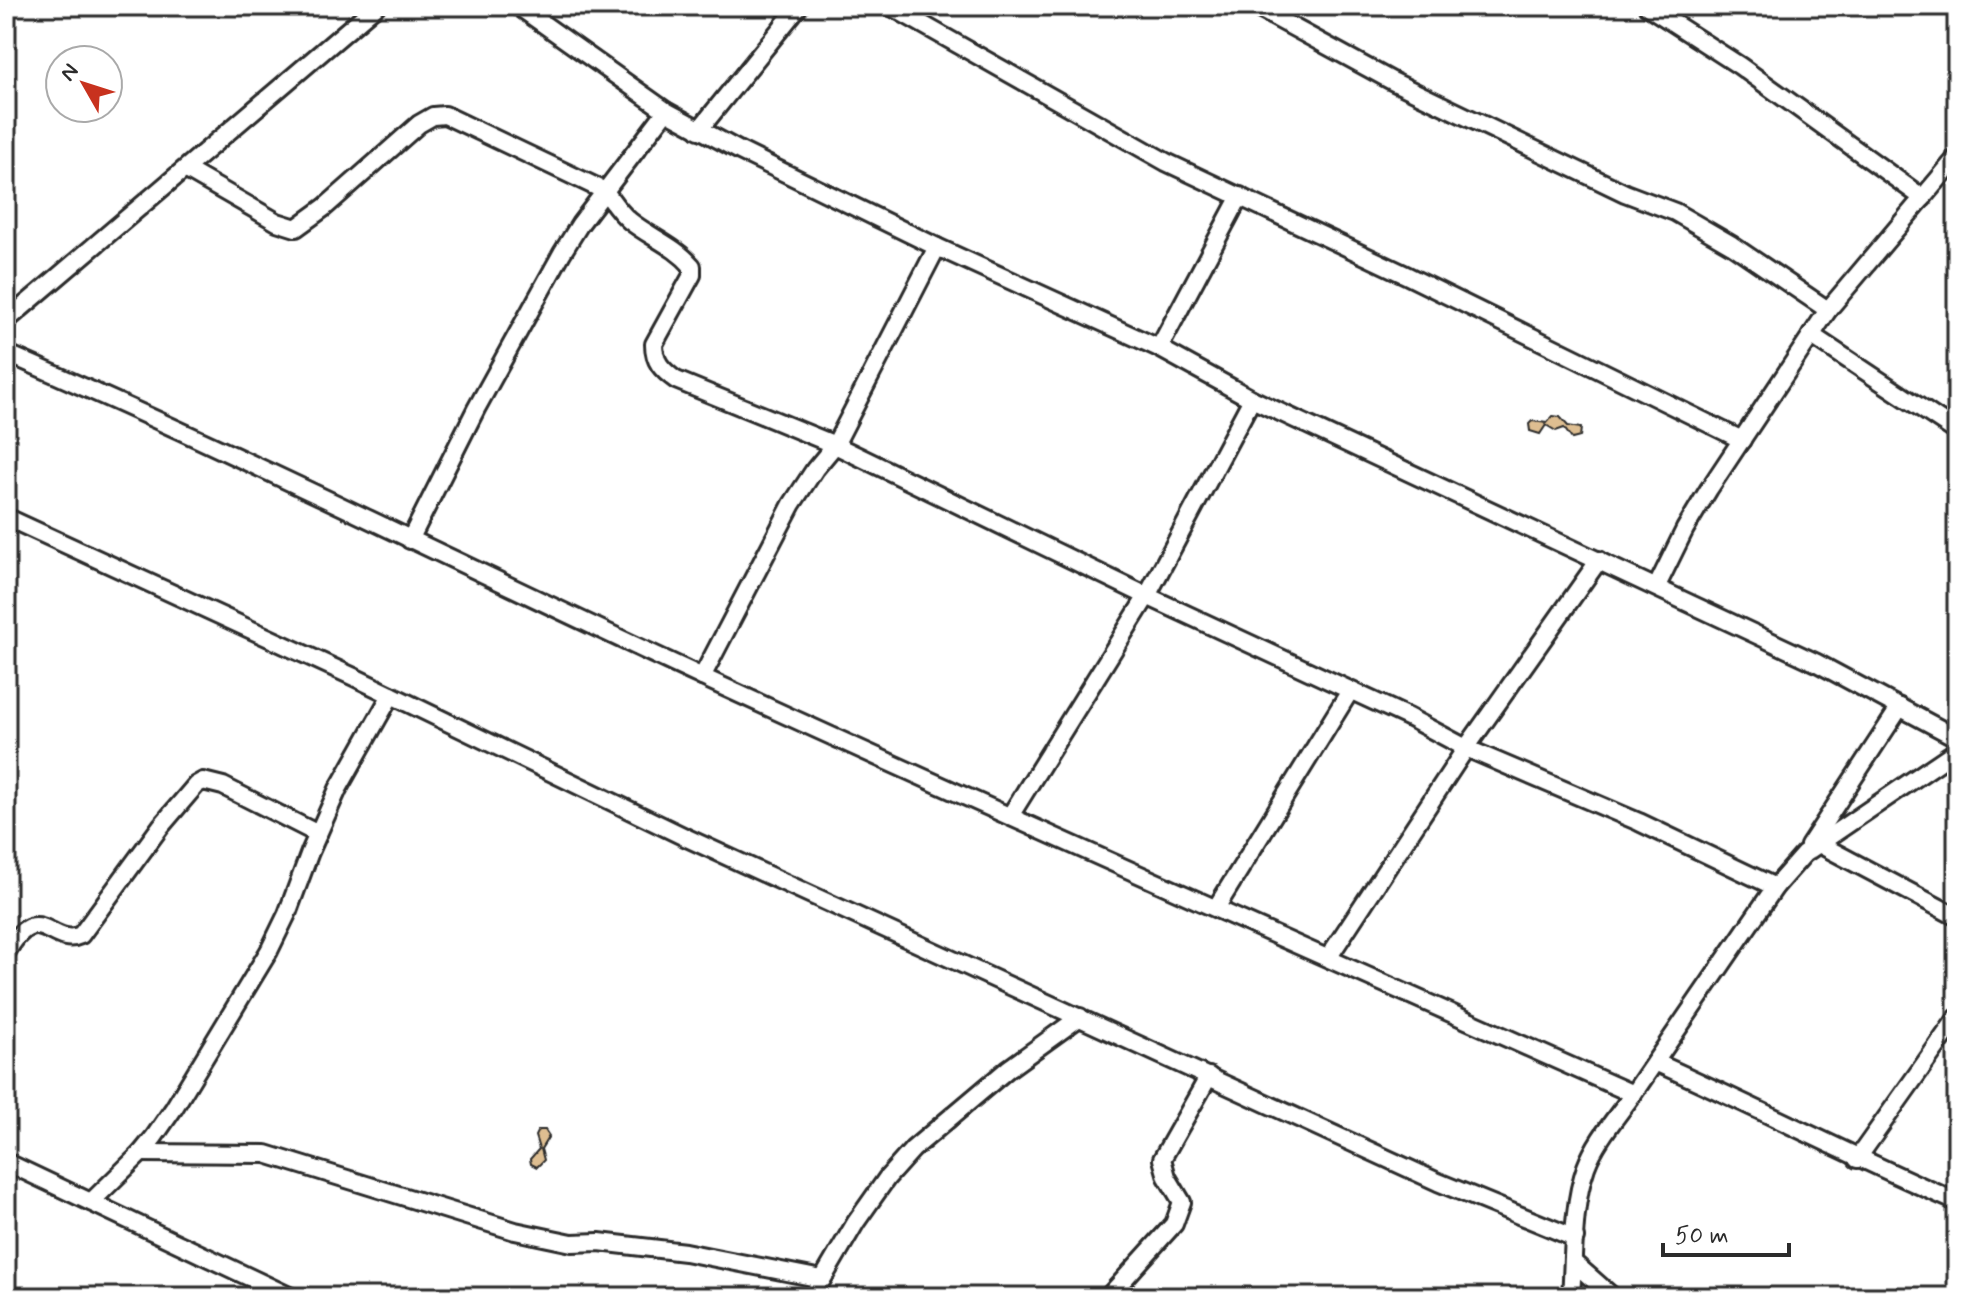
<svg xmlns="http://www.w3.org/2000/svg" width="1963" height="1303" font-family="Mynerve,sans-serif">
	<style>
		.building { fill: #debe91; stroke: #2b2b2b; stroke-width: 2 }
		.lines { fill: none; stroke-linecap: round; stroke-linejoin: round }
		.minor-casing { stroke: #2b2b2b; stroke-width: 22 }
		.minor { stroke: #fff; stroke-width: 16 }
	</style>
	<rect width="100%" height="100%" fill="#fff"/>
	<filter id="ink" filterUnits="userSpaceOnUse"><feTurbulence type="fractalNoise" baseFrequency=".0125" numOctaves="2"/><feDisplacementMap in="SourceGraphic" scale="16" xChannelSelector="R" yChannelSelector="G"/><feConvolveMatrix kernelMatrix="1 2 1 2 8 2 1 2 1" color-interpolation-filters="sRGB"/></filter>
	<g filter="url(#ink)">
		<g class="building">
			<path d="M 1553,416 L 1560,417 L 1568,426 L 1581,428 L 1580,437 L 1572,439 L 1564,428 L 1556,431 L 1546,425 L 1540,434 L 1530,431 L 1529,424 L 1532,421 L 1547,423 Z"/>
			<path d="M 538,1130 L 545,1130 L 549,1136 L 541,1149 L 544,1160 L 537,1167 L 531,1164 L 530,1159 L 539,1149 L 535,1136 Z"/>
		</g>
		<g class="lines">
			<g class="minor-casing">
				<g id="minor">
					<path d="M 518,6 L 666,111 L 740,151 L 937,247 L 1159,348 L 1252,399 L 1817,663 L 1957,738"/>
					<path d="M 890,6 L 1166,162 L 1406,275 L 1742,440"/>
					<path d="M 1254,6 L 1392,81 L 1625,193 L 1675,212 L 1732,245 L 1828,310"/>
					<path d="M 1647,6 L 1740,66 L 1923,198"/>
					<path d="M 699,130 L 799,6"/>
					<path d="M 185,169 L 277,222 L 296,228 L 325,207 L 419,124 L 433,116 L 445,115 L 605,191 C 613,202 619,212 630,221 C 650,237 675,246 692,266 L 692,275 L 654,344 C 654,362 662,370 676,380 L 835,445 L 1147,596 L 1408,717 L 1466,748 L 1639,822 L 1775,887"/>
					<path d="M 6,321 L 376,6"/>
					<path d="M 1811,335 L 1957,432"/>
					<path d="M 1159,348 L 1240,196"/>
					<path d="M 6,353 C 240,454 467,568 698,675 C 1008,818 1321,955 1633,1094 L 1775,887 L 1804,854 L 1957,750"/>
					<path d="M 6,517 L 354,677 L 687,838 L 1438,1182 L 1575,1238"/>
					<path d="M 410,540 L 476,409 L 562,253 L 580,224 L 666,111"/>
					<path d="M 1657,586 L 1685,529 L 1709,489 L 1828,310 L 1957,157"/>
					<path d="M 702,677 L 792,504 L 815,469 L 835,445 L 937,247"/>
					<path d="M 1010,816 L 1147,596 L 1252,399"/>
					<path d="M 1819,844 L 1957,917"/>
					<path d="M 1809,846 L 1900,707"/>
					<path d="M 1216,908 L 1350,691"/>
					<path d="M 6,953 C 39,896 50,949 81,935 L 161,826 L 196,785 L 203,781 L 223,786 L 318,834"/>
					<path d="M 1328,958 L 1466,748 L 1599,560"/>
					<path d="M 1655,1062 C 1756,1107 1855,1158 1957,1202"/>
					<path d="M 141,1153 L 266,1154 L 515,1231 L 572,1243 L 599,1242 L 685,1252 L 822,1279"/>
					<path d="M 1857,1159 L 1957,1018"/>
					<path d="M 6,1162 L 291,1297"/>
					<path d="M 91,1202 L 141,1153 L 154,1137 L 174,1108 L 269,951 L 287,914 L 310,852 L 338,789 L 391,695"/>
					<path d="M 1573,1262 L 1613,1297"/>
					<path d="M 812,1297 L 856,1222 L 887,1178 L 913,1149 L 1008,1069 L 1080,1017"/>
					<path d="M 1108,1297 L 1174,1224 L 1182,1202 L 1167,1177 L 1162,1159 L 1209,1076"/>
					<path d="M 1571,1297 C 1574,1255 1572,1207 1586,1167 C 1596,1140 1617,1117 1633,1094"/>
				</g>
			</g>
			<use href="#minor" class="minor"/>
		</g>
	</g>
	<rect width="1963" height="1303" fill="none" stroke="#fff" stroke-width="32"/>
	<rect x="16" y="16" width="1931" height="1271" fill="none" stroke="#2b2b2b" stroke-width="3" filter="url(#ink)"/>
	<g transform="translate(84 84) rotate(309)"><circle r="38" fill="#ffffff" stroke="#aaaaaa" stroke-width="2"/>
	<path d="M0-6L14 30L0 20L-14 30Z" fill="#c8321e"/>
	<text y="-12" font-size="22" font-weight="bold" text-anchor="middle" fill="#2b2b2b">N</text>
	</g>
	<path d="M1663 1243v12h126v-12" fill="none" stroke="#2b2b2b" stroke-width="4"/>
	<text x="1675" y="1243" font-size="24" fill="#2b2b2b" stroke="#ffffff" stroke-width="6" paint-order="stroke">50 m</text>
</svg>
